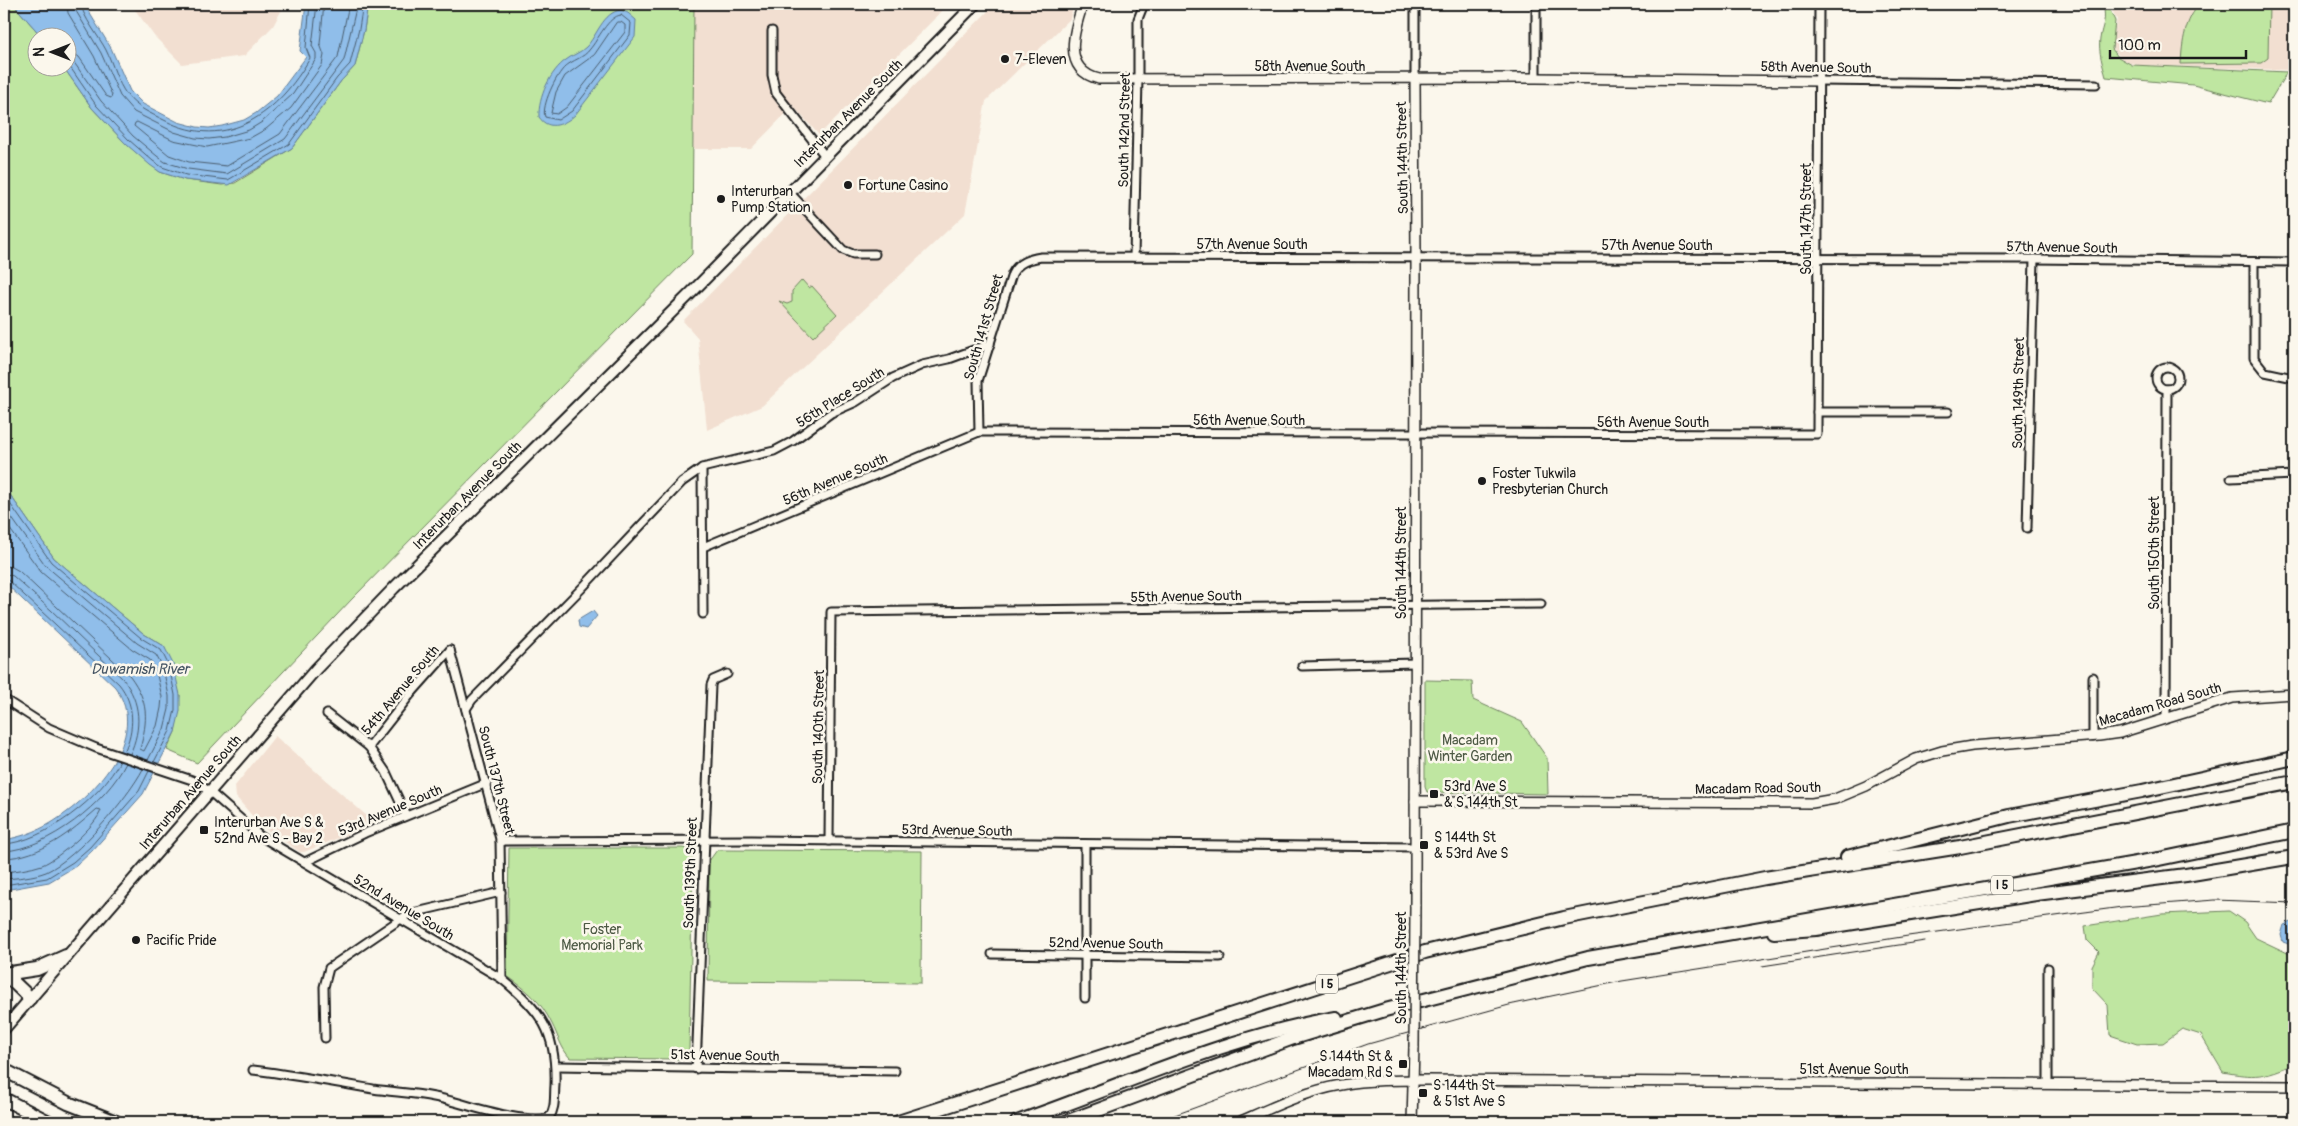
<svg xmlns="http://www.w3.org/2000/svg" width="2298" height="1126" font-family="Pangolin,sans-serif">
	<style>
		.built { fill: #f2dfd1 }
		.green { fill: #bfe6a1; stroke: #6e815e }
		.water { fill: #90beea; stroke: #627d98 }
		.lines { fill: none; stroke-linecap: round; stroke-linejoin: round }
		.shore { stroke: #4a5d6e; stroke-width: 1 }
		.minor-casing { stroke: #1c1c1c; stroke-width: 11 }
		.tertiary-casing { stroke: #1c1c1c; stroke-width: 12 }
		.secondary-casing { stroke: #1c1c1c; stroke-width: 14 }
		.motorway-casing { stroke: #1c1c1c; stroke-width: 16 }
		.minor { stroke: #fbf7ec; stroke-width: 7 }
		.tertiary { stroke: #fbf7ec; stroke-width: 9 }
		.secondary { stroke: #fbf7ec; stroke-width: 10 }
		.motorway { stroke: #fbf7ec; stroke-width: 12 }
		.tram { stroke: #1c1c1c; stroke-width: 1 }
		.tertiary-bridge-casing { stroke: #1c1c1c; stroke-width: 12; stroke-linecap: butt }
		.tertiary-bridge { stroke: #fbf7ec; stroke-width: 9 }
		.poi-dot { fill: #1c1c1c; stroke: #fbf7ec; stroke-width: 2 }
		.labels { text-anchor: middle; stroke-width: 5; stroke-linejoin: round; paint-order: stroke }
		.shield { fill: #fbf7ec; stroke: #5f5e5a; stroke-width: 1 }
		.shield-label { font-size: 12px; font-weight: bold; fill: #1c1c1c }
		.poi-label { font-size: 14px; fill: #1c1c1c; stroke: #fbf7ec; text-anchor: start }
		.street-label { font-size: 14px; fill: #1c1c1c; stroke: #fbf7ec }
		.park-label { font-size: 14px; fill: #4d5944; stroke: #fbf7ec }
		.water-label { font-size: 15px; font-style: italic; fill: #455564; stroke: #fbf7ec }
	</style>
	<rect width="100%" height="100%" fill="#fbf7ec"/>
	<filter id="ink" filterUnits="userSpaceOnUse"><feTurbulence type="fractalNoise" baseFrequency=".02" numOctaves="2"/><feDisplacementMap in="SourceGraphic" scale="10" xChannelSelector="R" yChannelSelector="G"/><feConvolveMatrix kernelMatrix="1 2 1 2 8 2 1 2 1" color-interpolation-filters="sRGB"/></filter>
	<g filter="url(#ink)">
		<g class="built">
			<path d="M 131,4 L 285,4 L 273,26 L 244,56 L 182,64 L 154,36 Z"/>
			<path d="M 694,4 L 949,4 L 819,135 L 793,106 L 751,149 L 693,149 Z"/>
			<path d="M 995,4 L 1074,4 L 1070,19 L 986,101 L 965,214 L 762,406 L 707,430 L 698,338 L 683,321 Z"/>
			<path d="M 2109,4 L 2290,4 L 2289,70 L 2138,65 L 2130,63 L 2121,58 L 2113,49 L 2112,40 L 2117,20 Z"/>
			<path d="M 275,736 L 375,823 L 304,852 L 300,852 L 261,826 L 236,797 L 235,786 Z"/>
		</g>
		<g class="green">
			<path d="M 4,4 L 13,4 L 42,37 L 38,38 L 38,68 L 64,68 L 92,108 L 126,144 L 160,172 L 185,180 L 222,185 L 235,183 L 292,148 L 341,81 L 355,66 L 364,30 L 368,4 L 694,4 L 692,254 L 352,599 L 197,763 L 167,750 L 175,732 L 180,695 L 164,646 L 144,634 L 54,558 L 4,486 Z"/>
			<path d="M 2103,4 L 2107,4 L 2115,21 L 2112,49 L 2118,57 L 2132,65 L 2287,72 L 2268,104 L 2193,85 L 2106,77 C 2103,66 2098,51 2100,39 C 2102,24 2107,22 2103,4 Z"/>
			<path d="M 2200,4 L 2269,4 L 2268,58 L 2261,63 L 2181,64 C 2182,43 2185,19 2200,4 Z"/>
			<path d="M 2290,4 L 2294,4 L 2294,77 L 2289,70 Z"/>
			<path d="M 802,280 L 809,288 L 812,286 L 837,314 L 813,337 L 779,301 L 787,304 L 792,302 L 792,291 Z"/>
			<path d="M 1425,680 L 1472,681 L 1473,700 L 1522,722 L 1547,758 L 1548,794 L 1427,792 L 1425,787 Z"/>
			<path d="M 509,848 L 682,848 L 689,849 L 693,853 L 689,1051 L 687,1057 L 681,1059 L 570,1058 C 561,1048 558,1036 552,1024 C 541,1001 527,990 507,976 Z"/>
			<path d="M 717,850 L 922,851 L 921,983 L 708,981 L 709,861 Z"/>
			<path d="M 2229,911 L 2245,922 L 2256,938 L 2294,956 L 2294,1064 C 2264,1077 2255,1078 2223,1072 L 2201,1035 L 2182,1029 L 2163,1043 L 2137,1044 L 2110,1035 L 2108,1005 L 2092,988 L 2092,966 L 2099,952 L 2087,940 L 2085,926 L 2162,914 Z"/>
		</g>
		<g class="water">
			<path d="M 13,4 L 84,4 L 111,48 L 130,91 L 143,104 L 178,122 L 197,127 L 209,128 L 222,126 L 244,120 L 256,113 L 277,96 L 306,57 L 300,51 L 306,4 L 368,4 L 364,30 L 355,66 L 341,81 L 292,148 L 229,185 L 185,180 L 160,172 L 150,165 L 126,144 L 92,108 L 64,68 L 68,68 L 68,38 L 42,37 Z"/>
			<path d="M 621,10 L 628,13 L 636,20 L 635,37 L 575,115 C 565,124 549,132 539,117 C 538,98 550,71 566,60 C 572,55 580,53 586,47 C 597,36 603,12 621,10 Z"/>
			<path d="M 4,486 L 54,558 L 144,634 L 164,646 L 173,664 L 180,695 L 180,711 L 175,732 L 143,794 L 93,850 L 76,866 L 49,882 L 5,890 L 4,890 L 4,840 C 20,837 36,832 51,823 C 92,798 152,737 115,687 L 4,582 Z"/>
			<path d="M 593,611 L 597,616 L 586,629 L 579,627 L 578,620 Z"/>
			<path d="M 2294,921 L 2294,946 L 2283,942 L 2281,935 L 2284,925 Z"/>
		</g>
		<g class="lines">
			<g class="shore">
				<path d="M 67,4 L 68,13 L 94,56 L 112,95 L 111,98 L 106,96 L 79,57 L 68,49"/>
				<path d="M 74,4 L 76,11 L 101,53 L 120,96 L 134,112 L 174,132 L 195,138 L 209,139 L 225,137 L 249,130 L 262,122 L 293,94 L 316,59 L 316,53 L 312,46 L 317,4"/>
				<path d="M 81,4 C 82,16 100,38 106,50 C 113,64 117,82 127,95 C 137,108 150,113 164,120 C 228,153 279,112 310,58 L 306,48 L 310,4"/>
				<path d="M 324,4 L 320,44 L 324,55 L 322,65 L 291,108 L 266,129 L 250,138 L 207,147 L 173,140 L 137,122 L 135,123 L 134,126 L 169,155 L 189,162 L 227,166 L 280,134 L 298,110 L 338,57 L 349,4"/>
				<path d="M 621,15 L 631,23 L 630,35 L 572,111 L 558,120 L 545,117 C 541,106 556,75 565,67 C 572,60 584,58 590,49 C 598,40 608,16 621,15 Z"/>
				<path d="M 617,22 L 621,22 L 625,25 L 625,32 L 567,107 L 557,114 L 551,113 L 556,92 L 565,76 L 594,55 Z"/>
				<path d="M 68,57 L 73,61 L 101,101 L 133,136 L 157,156 L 165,162 L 188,169 L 227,174 L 285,139 L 344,60 L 357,4"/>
				<path d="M 68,64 L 96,105 L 129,140 L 153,161 L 162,167 L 186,175 L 228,180 L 289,144 L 337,78 L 350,64 L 359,29 L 363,4"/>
				<path d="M 4,495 L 51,562 L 141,638 L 161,650 L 169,666 L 175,695 L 175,710 L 170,731 L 154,762"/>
				<path d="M 4,507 L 46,566 L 137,643 L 156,655 L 163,668 L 169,696 L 169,709 L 164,729 L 148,760"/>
				<path d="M 4,521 L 41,572 L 132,649 L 150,660 L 156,671 L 162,697 L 161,708 L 157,726 L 144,751 L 140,749 C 148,719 149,702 130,676 L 19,571 L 12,567 L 4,566"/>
				<path d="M 4,573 L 13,576 L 51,610 L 123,679 C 141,702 142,728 130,754"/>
				<path d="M 4,579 L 9,581 L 119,684 C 135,704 135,729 124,752"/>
				<path d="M 4,844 C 44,842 102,797 120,761"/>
				<path d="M 4,851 C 48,849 107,802 126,763"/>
				<path d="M 4,858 C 41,857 71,832 97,809 L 101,810 C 97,825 58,859 42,865 C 30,869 16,871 4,872"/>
				<path d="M 4,879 C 17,878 33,877 46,872 C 77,858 128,798 143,769"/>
				<path d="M 4,885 L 47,878 L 73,862 L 90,847 L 139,791 L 149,771"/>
			</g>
			<g class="minor-casing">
				<g id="minor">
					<path d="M 1415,4 L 1415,80"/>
					<path d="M 1536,4 L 1536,78"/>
					<path d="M 772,31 L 772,75 L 776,93 L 825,156"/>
					<path d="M 1818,81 L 2096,84"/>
					<path d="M 789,192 L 843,250 L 853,254 L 875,254"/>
					<path d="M 1134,257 L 1138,79 L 1138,19 L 1144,4"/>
					<path d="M 2254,262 L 2254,358 L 2265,372 L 2294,378"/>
					<circle cx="2167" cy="378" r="11"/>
					<path d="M 1817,412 L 1948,412"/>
					<path d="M 979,432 L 978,381 L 1012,274 C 1018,262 1029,259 1041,257 L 2034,259 L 2294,262"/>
					<path d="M 702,468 L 703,614"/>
					<path d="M 2231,478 L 2294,475"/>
					<path d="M 2027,528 L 2034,259"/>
					<path d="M 703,547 L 979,432 L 1817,434 L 1819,4"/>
					<path d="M 450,650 L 500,839 L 502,979"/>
					<path d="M 1302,666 L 1415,663"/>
					<path d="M 4,699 L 49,728 L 96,748 L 192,780 L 209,791 L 260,836 L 502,979 C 541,1011 557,1032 555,1085 C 554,1097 556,1108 549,1118 C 517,1124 466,1103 434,1097 C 414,1093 393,1092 373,1089 C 333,1082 294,1075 253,1070"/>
					<path d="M 466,709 L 472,700 L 582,588 L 682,482 L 702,468 L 774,451 L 793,441 L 831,413 L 856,402 L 893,378 L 922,365 L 949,359 L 990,344"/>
					<path d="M 327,714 L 369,747 L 386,772 L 406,815"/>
					<path d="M 2166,717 L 2167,389"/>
					<path d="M 2093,737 L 2093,677"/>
					<path d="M 369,747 L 410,695 L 450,650"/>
					<path d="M 500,841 L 752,840 L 1414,847"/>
					<path d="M 829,841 L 831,612 L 1541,604"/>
					<path d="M 1085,844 L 1085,998"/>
					<path d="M 305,862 L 365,833 L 487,783"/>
					<path d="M 992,954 L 1220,957"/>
					<path d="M 325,1038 L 324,987 L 329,968 L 408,914 L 501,892"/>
					<path d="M 556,1066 L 895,1071"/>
					<path d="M 696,1069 L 711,685 L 713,680 L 727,674"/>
					<path d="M 2048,1084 L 2048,968"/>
				</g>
			</g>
			<g class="tertiary-casing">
				<g id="tertiary">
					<path d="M 1083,4 C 1074,30 1061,70 1099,79 L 1536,78 L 1818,81"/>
					<path d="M 1415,801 L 1812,803 L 1835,799 L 1866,786 L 1916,759 L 1942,751 L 1972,746 L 2099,736 L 2120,733 L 2232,698 L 2294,694"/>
					<path d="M 1415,906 L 1416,257 L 1415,80"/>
					<path d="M 1239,1122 C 1271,1108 1306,1091 1341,1085 C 1369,1080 1397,1080 1426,1080 L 2294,1086"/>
					<path d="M 1412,1122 L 1414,1047"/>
				</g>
			</g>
			<g class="secondary-casing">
				<path id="secondary" d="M 4,1029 L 316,669 L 394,588 L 694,290 L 975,4"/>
			</g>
			<g class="motorway-casing">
				<g id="motorway">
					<path d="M 1847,857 L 2009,816 L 2142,791 L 2294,758"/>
					<path d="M 1774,932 L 1816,929 L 2036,894 L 2186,875 L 2294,857"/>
					<path d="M 4,974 L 37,969 L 66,956"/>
					<path d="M 5,974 L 30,998"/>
					<path d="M 4,1070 L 68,1103 L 116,1122"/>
					<path d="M 4,1099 L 49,1122"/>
					<path d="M 898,1122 L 1425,952 L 1564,918 L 1765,878 L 1960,847 L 2294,782"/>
					<path d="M 1017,1122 C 1124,1085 1224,1037 1336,1018"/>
					<path d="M 1066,1122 L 1293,1038 L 1385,1010 L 1588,958 L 2159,859 L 2294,831"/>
				</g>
			</g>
			<use href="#minor" class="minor"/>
			<use href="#tertiary" class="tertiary"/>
			<use href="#secondary" class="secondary"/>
			<use href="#motorway" class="motorway"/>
			<g class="tram">
				<path d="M 1762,966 L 1925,941"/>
				<path d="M 1156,1122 L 1368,1044 L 1509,1005 L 1622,981 L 1908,936 L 2122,907 L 2215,900 L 2294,903"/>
			</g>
			<g class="tertiary-bridge-casing">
				<path id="tertiary-bridge" d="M 1414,1047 L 1415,906"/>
			</g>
			<use href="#tertiary-bridge" class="tertiary-bridge"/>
		</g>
	</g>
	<g class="poi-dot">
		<circle cx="1005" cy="59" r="5"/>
		<circle cx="848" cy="185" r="5"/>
		<circle cx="721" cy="199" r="5"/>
		<circle cx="1482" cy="481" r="5"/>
		<rect x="1429" y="789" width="10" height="10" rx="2.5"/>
		<rect x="199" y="825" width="10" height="10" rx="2.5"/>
		<rect x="1419" y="840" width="10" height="10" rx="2.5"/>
		<circle cx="136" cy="940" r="5"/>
		<rect x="1398" y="1059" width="10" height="10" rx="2.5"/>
		<rect x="1418" y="1088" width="10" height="10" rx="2.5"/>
	</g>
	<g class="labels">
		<g class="shield">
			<rect x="1991" y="875.5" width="22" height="19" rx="4"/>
			<rect x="1316" y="974.5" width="22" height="19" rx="4"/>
		</g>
		<g class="shield-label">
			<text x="2002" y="889">I 5</text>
			<text x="1327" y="988">I 5</text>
		</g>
		<g class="poi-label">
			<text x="1015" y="64">7-Eleven</text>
			<text x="858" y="190">Fortune Casino</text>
			<text x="731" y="196">Interurban<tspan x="731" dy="16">Pump Station</tspan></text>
			<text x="1492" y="478">Foster Tukwila<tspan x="1492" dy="16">Presbyterian Church</tspan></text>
			<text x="1444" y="791">53rd Ave S<tspan x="1444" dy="16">&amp; S 144th St</tspan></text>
			<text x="214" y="827">Interurban Ave S &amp;<tspan x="214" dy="16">52nd Ave S - Bay 2</tspan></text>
			<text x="1434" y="842">S 144th St<tspan x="1434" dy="16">&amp; 53rd Ave S</tspan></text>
			<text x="146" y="945">Pacific Pride</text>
			<text x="1393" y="1061" text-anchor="end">S 144th St &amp;<tspan x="1393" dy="16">Macadam Rd S</tspan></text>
			<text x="1433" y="1090">S 144th St<tspan x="1433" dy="16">&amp; 51st Ave S</tspan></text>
		</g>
		<g class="street-label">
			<text x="1310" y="71">58th Avenue South</text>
			<text transform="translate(1816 67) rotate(1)" y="5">58th Avenue South</text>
			<text transform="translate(848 113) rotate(-45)" y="5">Interurban Avenue South</text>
			<text transform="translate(1124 130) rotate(-89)" y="5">South 142nd Street</text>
			<text transform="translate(1402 158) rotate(-91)" y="5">South 144th Street</text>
			<text transform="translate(1806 219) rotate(-90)" y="5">South 147th Street</text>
			<text x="1252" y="249">57th Avenue South</text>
			<text x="1657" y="250">57th Avenue South</text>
			<text transform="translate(2062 247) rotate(1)" y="5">57th Avenue South</text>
			<text transform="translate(983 327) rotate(-74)" y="5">South 141st Street</text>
			<text transform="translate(2018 393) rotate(-89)" y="5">South 149th Street</text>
			<text transform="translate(840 397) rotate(-32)" y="5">56th Place South</text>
			<text x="1249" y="425">56th Avenue South</text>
			<text x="1653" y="427">56th Avenue South</text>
			<text transform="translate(835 479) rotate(-23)" y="5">56th Avenue South</text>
			<text transform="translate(467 495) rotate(-45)" y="5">Interurban Avenue South</text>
			<text transform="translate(2154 553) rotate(-90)" y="5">South 150th Street</text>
			<text transform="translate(1401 563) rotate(-90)" y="5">South 144th Street</text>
			<text transform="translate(1186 596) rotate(-1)" y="5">55th Avenue South</text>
			<text transform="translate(400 690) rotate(-50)" y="5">54th Avenue South</text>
			<text transform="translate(2160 704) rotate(-16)" y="5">Macadam Road South</text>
			<text transform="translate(818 727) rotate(-89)" y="5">South 140th Street</text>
			<text transform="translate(497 780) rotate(76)" y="5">South 137th Street</text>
			<text transform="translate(1758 788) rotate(-1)" y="5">Macadam Road South</text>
			<text transform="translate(190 792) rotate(-49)" y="5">Interurban Avenue South</text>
			<text transform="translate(390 810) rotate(-23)" y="5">53rd Avenue South</text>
			<text transform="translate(957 830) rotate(1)" y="5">53rd Avenue South</text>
			<text transform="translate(690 873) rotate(-88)" y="5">South 139th Street</text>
			<text transform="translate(404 907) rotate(31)" y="5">52nd Avenue South</text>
			<text transform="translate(1106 943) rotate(1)" y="5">52nd Avenue South</text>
			<text transform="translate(1401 968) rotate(-90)" y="5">South 144th Street</text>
			<text transform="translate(725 1055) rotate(1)" y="5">51st Avenue South</text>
			<text x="1854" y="1074">51st Avenue South</text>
		</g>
		<g class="park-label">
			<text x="1470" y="745">Macadam<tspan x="1470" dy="16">Winter Garden</tspan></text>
			<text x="602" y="934">Foster<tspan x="602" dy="16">Memorial Park</tspan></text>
		</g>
		<g class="water-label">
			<text x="140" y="674">Duwamish River</text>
		</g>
	</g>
	<rect width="2298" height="1126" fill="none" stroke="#fbf7ec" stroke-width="20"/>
	<rect x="10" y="10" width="2278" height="1106" fill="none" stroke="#1c1c1c" stroke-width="2" filter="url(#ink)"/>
	<g transform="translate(52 52) rotate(270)"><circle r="24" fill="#fbf7ec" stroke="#a29f99"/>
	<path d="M0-4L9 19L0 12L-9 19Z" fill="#1c1c1c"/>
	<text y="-8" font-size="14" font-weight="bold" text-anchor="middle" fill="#1c1c1c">N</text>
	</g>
	<path d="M2110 50v8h136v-8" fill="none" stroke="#1c1c1c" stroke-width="2.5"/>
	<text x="2118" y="50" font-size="15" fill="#1c1c1c" stroke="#fbf7ec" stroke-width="4" paint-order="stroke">100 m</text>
</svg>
